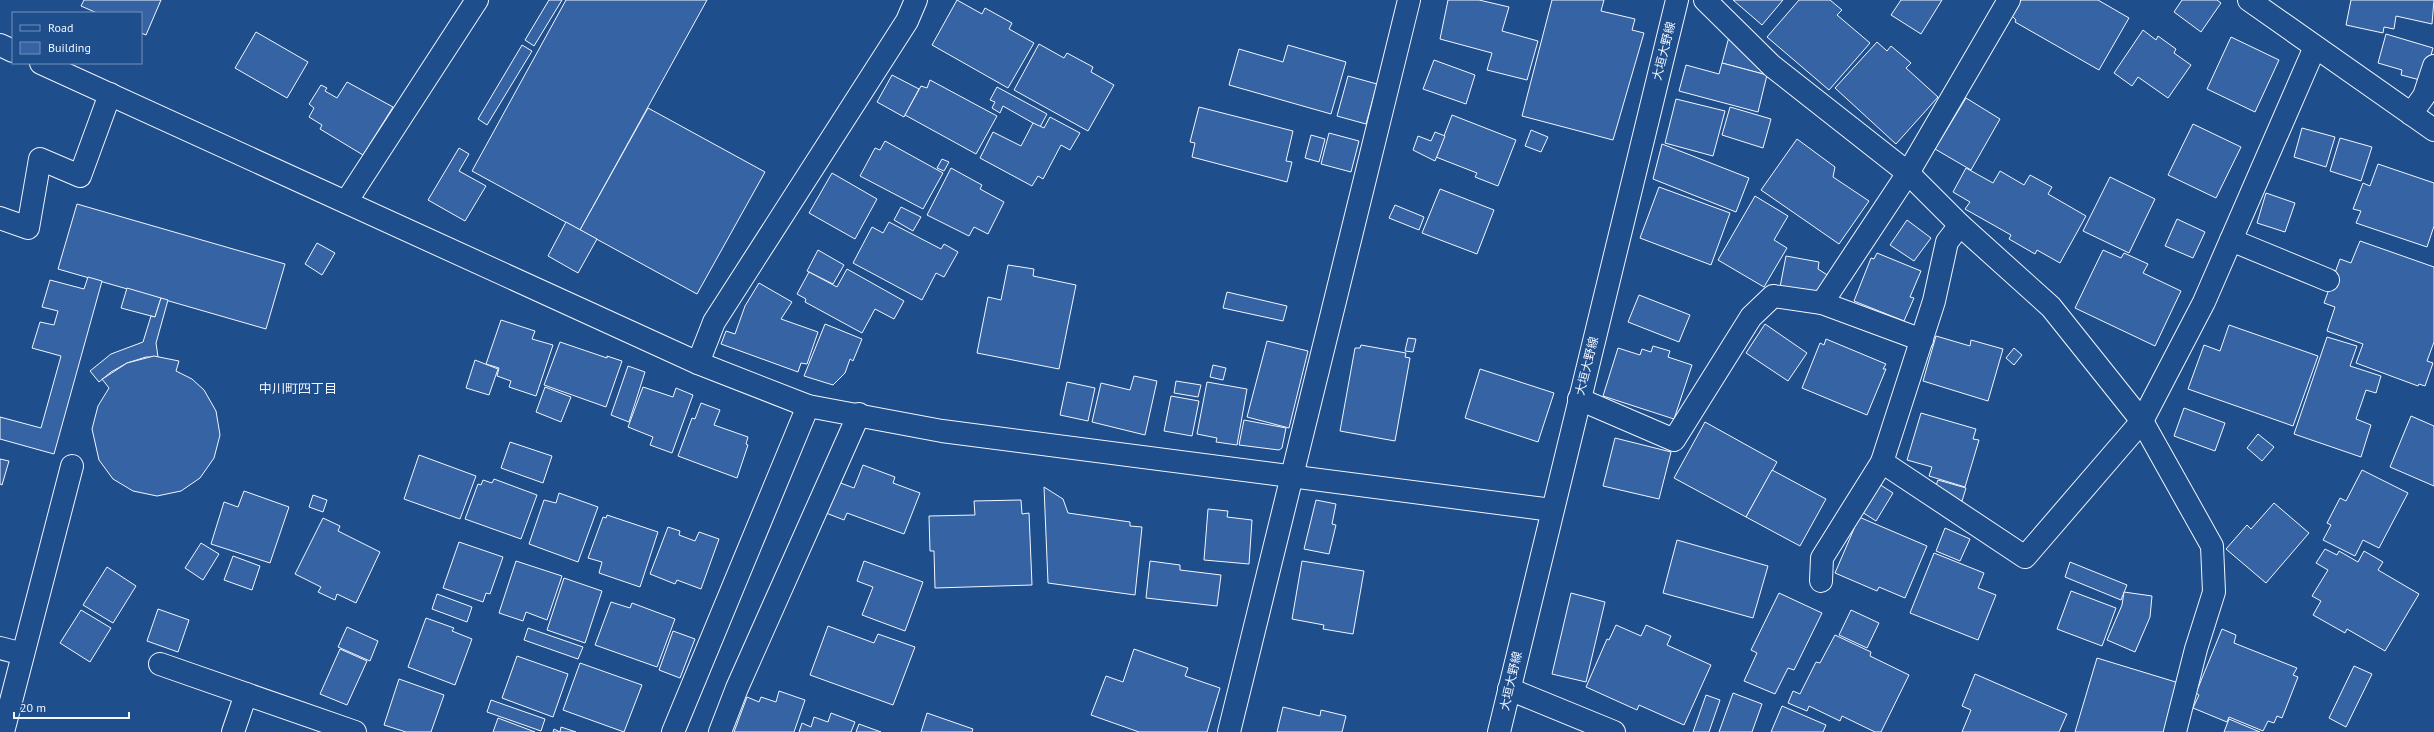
<svg xmlns="http://www.w3.org/2000/svg" width="2434" height="732" font-family="'PT Sans','Noto Sans JP',sans-serif">
	<style>
		.building { fill: #3563a3; stroke: #f2f6ff }
		.lines { fill: none; stroke-linecap: round; stroke-linejoin: round }
		.minor-casing { stroke: #f2f6ff; stroke-width: 24 }
		.major-casing { stroke: #f2f6ff; stroke-width: 24 }
		.minor { stroke: #1f4e8c; stroke-width: 22 }
		.major { stroke: #1f4e8c; stroke-width: 22 }
		.labels { text-anchor: middle; stroke-width: 3; stroke-linejoin: round; paint-order: stroke }
		.street-label { font-size: 12px; fill: #f2f6ff; stroke: #1f4e8c }
		.neighbourhood-label { font-size: 13px; fill: #f2f6ff; stroke: #1f4e8c }
	</style>
	<rect width="100%" height="100%" fill="#1f4e8c"/>
	<g class="building">
		<path d="M 84,0 L 161,0 L 146,35 L 141,33 L 141,13 L 97,13 L 81,6 Z"/>
		<path d="M 549,0 L 562,0 L 534,46 L 525,40 Z"/>
		<path d="M 566,0 L 707,0 L 580,230 L 472,171 Z"/>
		<path d="M 957,0 L 982,14 L 985,8 L 1012,23 L 1009,29 L 1034,43 L 1008,88 L 932,45 Z"/>
		<path d="M 1448,0 L 1479,0 L 1509,7 L 1502,31 L 1538,41 L 1527,80 L 1487,70 L 1492,53 L 1440,39 Z"/>
		<path d="M 1552,0 L 1604,0 L 1601,11 L 1635,19 L 1632,30 L 1644,33 L 1613,140 L 1522,116 Z"/>
		<path d="M 1733,0 L 1783,0 L 1762,25 Z"/>
		<path d="M 1799,0 L 1830,0 L 1842,10 L 1837,15 L 1870,43 L 1829,90 L 1767,37 Z"/>
		<path d="M 1901,0 L 1942,0 L 1921,34 L 1891,15 Z"/>
		<path d="M 2021,0 L 2098,0 L 2129,18 L 2099,70 L 2015,22 L 2016,20 L 2012,16 Z"/>
		<path d="M 2182,0 L 2217,0 L 2221,3 L 2201,32 L 2174,12 Z"/>
		<path d="M 2351,0 L 2434,0 L 2432,24 L 2396,16 L 2394,29 L 2384,27 L 2383,33 L 2346,25 Z"/>
		<path d="M 2143,30 L 2156,40 L 2158,36 L 2176,49 L 2174,53 L 2191,65 L 2168,98 L 2138,77 L 2132,86 L 2114,73 Z"/>
		<path d="M 256,32 L 308,62 L 287,98 L 235,68 Z"/>
		<path d="M 1730,33 L 1767,75 L 1722,63 Z"/>
		<path d="M 2386,34 L 2433,48 L 2424,81 L 2401,75 L 2402,70 L 2378,63 Z"/>
		<path d="M 2231,37 L 2279,60 L 2255,112 L 2207,89 Z"/>
		<path d="M 1877,42 L 1887,51 L 1891,46 L 1911,63 L 1906,68 L 1938,97 L 1896,144 L 1835,88 Z"/>
		<path d="M 1039,44 L 1064,58 L 1067,53 L 1093,67 L 1091,72 L 1114,85 L 1088,131 L 1014,90 Z"/>
		<path d="M 522,45 L 532,51 L 487,125 L 478,119 Z"/>
		<path d="M 1288,45 L 1346,62 L 1331,114 L 1229,85 L 1239,49 L 1283,62 Z"/>
		<path d="M 1434,60 L 1475,75 L 1466,104 L 1423,89 Z"/>
		<path d="M 1722,63 L 1767,75 L 1758,112 L 1679,91 L 1686,65 L 1719,74 Z"/>
		<path d="M 892,75 L 919,89 L 904,117 L 877,102 Z"/>
		<path d="M 1348,76 L 1377,84 L 1366,124 L 1337,116 Z"/>
		<path d="M 930,80 L 997,116 L 976,154 L 905,115 L 921,86 L 927,88 Z"/>
		<path d="M 347,82 L 393,107 L 363,155 L 320,129 L 322,125 L 309,117 L 314,108 L 309,104 L 321,85 L 327,88 L 325,91 L 337,98 Z"/>
		<path d="M 997,87 L 1047,114 L 1040,127 L 1003,106 L 1000,113 L 992,108 L 995,102 L 990,100 Z"/>
		<path d="M 1966,98 L 2000,119 L 1971,170 L 1935,149 Z"/>
		<path d="M 1676,99 L 1725,111 L 1713,156 L 1665,143 Z"/>
		<path d="M 1199,107 L 1293,131 L 1286,161 L 1292,162 L 1287,182 L 1192,157 L 1195,143 L 1190,142 Z"/>
		<path d="M 1730,107 L 1771,119 L 1763,148 L 1722,135 Z"/>
		<path d="M 648,108 L 765,172 L 697,294 L 580,230 Z"/>
		<path d="M 1452,115 L 1516,140 L 1498,186 L 1475,177 L 1477,173 L 1436,157 Z"/>
		<path d="M 1050,117 L 1080,133 L 1070,150 L 1061,145 L 1043,179 L 1038,176 L 1032,186 L 980,158 L 993,132 L 1021,146 L 1033,123 L 1044,128 Z"/>
		<path d="M 2193,124 L 2241,147 L 2216,198 L 2168,175 Z"/>
		<path d="M 2302,128 L 2335,137 L 2326,167 L 2294,157 Z"/>
		<path d="M 1531,130 L 1548,137 L 1541,152 L 1525,146 Z"/>
		<path d="M 1435,132 L 1445,136 L 1435,161 L 1413,150 L 1418,136 L 1431,141 Z"/>
		<path d="M 1329,133 L 1359,141 L 1351,172 L 1321,164 Z"/>
		<path d="M 1311,135 L 1325,139 L 1319,162 L 1305,158 Z"/>
		<path d="M 2340,138 L 2372,147 L 2361,181 L 2330,171 Z"/>
		<path d="M 1797,139 L 1835,167 L 1833,177 L 1869,201 L 1839,244 L 1761,190 Z"/>
		<path d="M 885,141 L 943,173 L 923,209 L 860,176 L 875,148 L 880,150 Z"/>
		<path d="M 1662,144 L 1749,178 L 1736,212 L 1653,179 Z"/>
		<path d="M 459,148 L 469,154 L 459,171 L 486,186 L 465,221 L 428,200 Z"/>
		<path d="M 942,159 L 949,162 L 944,171 L 937,168 Z"/>
		<path d="M 2378,164 L 2434,183 L 2434,226 L 2427,247 L 2356,223 L 2361,211 L 2353,209 L 2363,183 L 2370,186 Z"/>
		<path d="M 951,168 L 982,185 L 980,189 L 1004,202 L 988,234 L 974,227 L 969,236 L 927,215 Z"/>
		<path d="M 1966,168 L 1993,183 L 2000,171 L 2024,185 L 2030,175 L 2052,187 L 2048,194 L 2086,216 L 2060,263 L 2037,250 L 2035,254 L 2009,239 L 2011,235 L 1965,209 L 1970,202 L 1953,192 Z"/>
		<path d="M 832,173 L 877,199 L 855,239 L 809,213 Z"/>
		<path d="M 2110,177 L 2155,199 L 2129,253 L 2083,231 Z"/>
		<path d="M 1659,187 L 1730,213 L 1711,265 L 1640,238 Z"/>
		<path d="M 1440,189 L 1494,210 L 1477,254 L 1422,233 Z"/>
		<path d="M 2266,193 L 2295,203 L 2285,232 L 2257,223 Z"/>
		<path d="M 1755,196 L 1788,216 L 1774,240 L 1787,248 L 1764,287 L 1718,260 Z"/>
		<path d="M 77,204 L 285,264 L 266,329 L 58,269 Z"/>
		<path d="M 1395,205 L 1424,217 L 1419,230 L 1389,218 Z"/>
		<path d="M 901,207 L 921,217 L 913,231 L 894,220 Z"/>
		<path d="M 2177,219 L 2205,232 L 2193,258 L 2165,246 Z"/>
		<path d="M 1907,220 L 1931,238 L 1914,261 L 1890,245 Z"/>
		<path d="M 566,222 L 597,239 L 578,273 L 548,256 Z"/>
		<path d="M 889,222 L 941,249 L 944,244 L 958,252 L 944,277 L 936,273 L 922,300 L 853,263 L 872,227 L 883,233 Z"/>
		<path d="M 2360,241 L 2434,267 L 2434,342 L 2427,361 L 2433,363 L 2425,386 L 2419,384 L 2418,386 L 2356,363 L 2363,344 L 2327,331 L 2335,307 L 2324,303 L 2340,259 L 2351,263 Z"/>
		<path d="M 317,243 L 335,253 L 322,275 L 305,264 Z"/>
		<path d="M 818,250 L 844,265 L 833,284 L 807,271 Z"/>
		<path d="M 2103,250 L 2121,258 L 2124,253 L 2148,264 L 2143,273 L 2181,291 L 2155,346 L 2075,308 Z"/>
		<path d="M 1877,253 L 1921,271 L 1910,297 L 1914,298 L 1904,321 L 1854,301 L 1871,258 L 1874,259 Z"/>
		<path d="M 1786,256 L 1819,262 L 1818,269 L 1829,276 L 1817,294 L 1780,287 Z"/>
		<path d="M 1008,265 L 1034,269 L 1033,276 L 1076,285 L 1059,369 L 977,353 L 988,297 L 1001,300 Z"/>
		<path d="M 847,269 L 904,301 L 894,319 L 875,309 L 862,333 L 805,302 L 806,299 L 797,294 L 809,272 L 837,287 Z"/>
		<path d="M 88,277 L 102,281 L 54,454 L 0,439 L 0,417 L 41,428 L 61,356 L 32,348 L 40,322 L 54,325 L 58,311 L 42,307 L 50,280 L 84,289 Z"/>
		<path d="M 759,283 L 792,302 L 781,319 L 818,332 L 807,364 L 801,363 L 798,372 L 721,344 L 726,331 L 735,334 L 745,306 Z"/>
		<path d="M 127,288 L 161,298 L 155,317 L 121,308 Z"/>
		<path d="M 1227,292 L 1287,306 L 1283,321 L 1223,308 Z"/>
		<path d="M 1639,295 L 1690,315 L 1679,342 L 1628,322 Z"/>
		<path d="M 161,298 L 168,300 L 156,343 L 158,357 L 146,357 L 127,363 L 111,372 L 99,382 L 90,371 L 111,354 L 143,342 L 151,316 L 155,317 Z"/>
		<path d="M 501,320 L 535,331 L 532,339 L 553,345 L 536,396 L 509,387 L 511,381 L 497,376 L 499,368 L 486,364 Z"/>
		<path d="M 825,324 L 862,339 L 853,361 L 850,359 L 845,373 L 833,385 L 804,376 Z"/>
		<path d="M 1765,324 L 1807,353 L 1788,381 L 1746,353 Z"/>
		<path d="M 2229,325 L 2318,356 L 2293,426 L 2188,389 L 2204,345 L 2220,351 Z"/>
		<path d="M 1936,336 L 1970,346 L 1971,340 L 2003,349 L 1988,401 L 1923,381 Z"/>
		<path d="M 2327,337 L 2357,346 L 2350,366 L 2381,376 L 2376,393 L 2366,390 L 2356,419 L 2371,425 L 2361,457 L 2294,434 Z"/>
		<path d="M 1408,338 L 1416,339 L 1413,352 L 1405,351 Z"/>
		<path d="M 1826,339 L 1886,364 L 1883,369 L 1886,369 L 1867,415 L 1802,388 L 1820,343 L 1824,345 Z"/>
		<path d="M 1267,341 L 1308,351 L 1289,428 L 1247,417 Z"/>
		<path d="M 560,342 L 607,358 L 607,356 L 622,361 L 606,407 L 544,385 Z"/>
		<path d="M 1361,345 L 1406,353 L 1405,357 L 1410,358 L 1395,441 L 1340,431 L 1355,348 L 1360,348 Z"/>
		<path d="M 1653,346 L 1670,351 L 1668,357 L 1692,365 L 1674,419 L 1603,396 L 1618,348 L 1640,355 L 1642,349 L 1651,352 Z"/>
		<path d="M 2014,348 L 2022,355 L 2014,365 L 2006,358 Z"/>
		<path d="M 154,356 L 179,361 L 176,371 L 192,379 L 204,390 L 216,411 L 220,435 L 214,458 L 200,478 L 181,491 L 157,496 L 133,491 L 113,479 L 99,460 L 92,429 L 98,406 L 109,388 L 102,379 L 104,378 L 127,363 Z"/>
		<path d="M 475,360 L 498,369 L 489,395 L 466,388 Z"/>
		<path d="M 1213,365 L 1226,368 L 1223,380 L 1210,377 Z"/>
		<path d="M 628,366 L 645,372 L 629,422 L 611,415 Z"/>
		<path d="M 1480,369 L 1554,393 L 1538,442 L 1465,418 Z"/>
		<path d="M 1134,376 L 1157,381 L 1145,435 L 1092,422 L 1101,383 L 1130,390 Z"/>
		<path d="M 1176,381 L 1201,385 L 1198,397 L 1174,393 Z"/>
		<path d="M 1067,382 L 1095,388 L 1088,421 L 1060,415 Z"/>
		<path d="M 1207,382 L 1247,389 L 1237,445 L 1216,442 L 1217,438 L 1197,434 Z"/>
		<path d="M 545,387 L 571,397 L 561,422 L 536,412 Z"/>
		<path d="M 643,387 L 673,397 L 676,388 L 693,395 L 672,453 L 650,445 L 653,437 L 628,427 Z"/>
		<path d="M 1171,396 L 1199,401 L 1192,436 L 1164,431 Z"/>
		<path d="M 701,403 L 720,410 L 714,425 L 748,437 L 746,444 L 748,445 L 737,478 L 678,456 L 692,418 L 695,419 Z"/>
		<path d="M 2184,408 L 2225,423 L 2215,451 L 2174,436 Z"/>
		<path d="M 1921,413 L 1976,429 L 1973,439 L 1979,440 L 1965,487 L 1929,476 L 1932,467 L 1907,460 Z"/>
		<path d="M 2411,416 L 2434,426 L 2434,486 L 2390,467 Z"/>
		<path d="M 1244,420 L 1286,428 L 1282,448 L 1279,450 L 1239,445 Z"/>
		<path d="M 1705,422 L 1777,462 L 1746,517 L 1674,478 Z"/>
		<path d="M 2258,434 L 2274,447 L 2262,461 L 2247,448 Z"/>
		<path d="M 1615,438 L 1671,452 L 1659,499 L 1603,486 Z"/>
		<path d="M 510,442 L 552,456 L 543,483 L 501,468 Z"/>
		<path d="M 419,455 L 476,476 L 460,519 L 404,499 Z"/>
		<path d="M 0,459 L 9,461 L 2,485 L 0,484 Z"/>
		<path d="M 863,465 L 895,477 L 893,483 L 920,493 L 904,534 L 847,513 L 844,520 L 826,513 L 838,482 L 854,488 Z"/>
		<path d="M 1772,470 L 1826,499 L 1800,546 L 1746,517 Z"/>
		<path d="M 2362,470 L 2408,493 L 2379,548 L 2363,540 L 2355,556 L 2323,540 L 2331,525 L 2327,523 L 2340,498 L 2346,501 Z"/>
		<path d="M 494,479 L 537,495 L 521,539 L 465,519 L 478,484 L 481,485 L 483,480 L 492,483 Z"/>
		<path d="M 1938,480 L 1966,488 L 1962,501 L 1946,496 L 1948,492 L 1935,488 Z"/>
		<path d="M 1879,484 L 1893,493 L 1876,521 L 1862,512 Z"/>
		<path d="M 1044,487 L 1063,499 L 1068,513 L 1130,522 L 1130,526 L 1142,527 L 1135,595 L 1048,583 Z"/>
		<path d="M 244,491 L 289,507 L 270,563 L 211,544 L 224,502 L 238,507 Z"/>
		<path d="M 559,493 L 598,507 L 578,562 L 529,544 L 544,500 L 556,503 Z"/>
		<path d="M 313,495 L 327,500 L 323,512 L 309,507 Z"/>
		<path d="M 1021,500 L 1022,514 L 1029,513 L 1032,585 L 935,588 L 934,551 L 930,551 L 929,516 L 975,515 L 974,501 Z"/>
		<path d="M 1316,500 L 1336,504 L 1332,524 L 1336,525 L 1329,554 L 1304,549 Z"/>
		<path d="M 2274,503 L 2309,533 L 2266,583 L 2226,549 L 2247,525 L 2251,529 Z"/>
		<path d="M 1208,509 L 1228,511 L 1227,517 L 1252,520 L 1249,564 L 1204,560 Z"/>
		<path d="M 607,515 L 658,532 L 640,587 L 599,573 L 602,562 L 588,558 L 603,517 L 606,518 Z"/>
		<path d="M 1859,517 L 1927,546 L 1905,598 L 1879,587 L 1877,591 L 1835,573 Z"/>
		<path d="M 323,518 L 340,526 L 338,531 L 380,552 L 356,603 L 337,594 L 335,600 L 318,592 L 321,587 L 295,574 Z"/>
		<path d="M 668,527 L 680,531 L 679,535 L 695,541 L 699,532 L 719,539 L 701,589 L 677,580 L 675,584 L 650,574 Z"/>
		<path d="M 1945,528 L 1970,539 L 1960,561 L 1936,551 Z"/>
		<path d="M 1677,540 L 1768,566 L 1753,618 L 1663,593 Z"/>
		<path d="M 459,542 L 503,557 L 490,594 L 486,593 L 483,602 L 443,588 Z"/>
		<path d="M 201,543 L 219,554 L 203,580 L 185,568 Z"/>
		<path d="M 2325,549 L 2337,555 L 2339,551 L 2358,562 L 2364,551 L 2383,562 L 2378,570 L 2419,594 L 2385,651 L 2347,629 L 2345,633 L 2313,615 L 2321,601 L 2312,596 L 2328,570 L 2316,563 Z"/>
		<path d="M 1934,553 L 1984,573 L 1978,588 L 1996,595 L 1978,640 L 1910,613 Z"/>
		<path d="M 233,556 L 260,566 L 252,590 L 224,580 Z"/>
		<path d="M 516,561 L 562,576 L 547,620 L 526,612 L 523,621 L 499,613 Z"/>
		<path d="M 864,561 L 923,582 L 905,631 L 862,615 L 873,587 L 857,581 Z"/>
		<path d="M 1150,561 L 1180,565 L 1180,570 L 1221,575 L 1217,606 L 1146,598 Z"/>
		<path d="M 1302,561 L 1364,571 L 1353,634 L 1323,629 L 1324,625 L 1292,619 Z"/>
		<path d="M 2070,562 L 2127,585 L 2121,600 L 2065,577 Z"/>
		<path d="M 107,567 L 136,586 L 113,623 L 83,605 Z"/>
		<path d="M 564,578 L 602,591 L 585,643 L 547,630 Z"/>
		<path d="M 2071,591 L 2116,608 L 2102,646 L 2057,629 Z"/>
		<path d="M 2124,592 L 2152,596 L 2150,617 L 2135,652 L 2107,640 L 2122,605 Z"/>
		<path d="M 1571,593 L 1605,602 L 1586,682 L 1552,674 Z"/>
		<path d="M 1779,593 L 1822,613 L 1794,670 L 1788,668 L 1775,694 L 1744,681 L 1757,653 L 1751,650 Z"/>
		<path d="M 437,594 L 472,607 L 467,622 L 432,609 Z"/>
		<path d="M 611,602 L 630,608 L 632,603 L 675,619 L 657,667 L 595,645 Z"/>
		<path d="M 158,609 L 189,620 L 178,652 L 147,641 Z"/>
		<path d="M 81,610 L 111,628 L 90,662 L 60,643 Z"/>
		<path d="M 1851,610 L 1879,623 L 1867,648 L 1839,635 Z"/>
		<path d="M 426,618 L 454,628 L 452,631 L 472,639 L 455,685 L 408,667 Z"/>
		<path d="M 1616,625 L 1641,636 L 1646,625 L 1671,636 L 1667,645 L 1711,665 L 1684,725 L 1639,705 L 1637,710 L 1586,687 L 1607,639 L 1609,640 Z"/>
		<path d="M 828,626 L 874,643 L 878,634 L 915,647 L 893,705 L 810,675 Z"/>
		<path d="M 347,627 L 378,641 L 370,661 L 338,647 Z"/>
		<path d="M 528,628 L 583,647 L 578,659 L 524,640 Z"/>
		<path d="M 2222,629 L 2236,635 L 2234,643 L 2297,668 L 2293,675 L 2298,677 L 2282,718 L 2277,716 L 2274,723 L 2268,721 L 2263,731 L 2229,717 L 2227,722 L 2193,708 L 2199,695 L 2196,693 Z"/>
		<path d="M 673,631 L 695,639 L 680,678 L 659,670 Z"/>
		<path d="M 1835,635 L 1871,652 L 1870,656 L 1909,675 L 1881,732 L 1875,732 L 1842,716 L 1840,721 L 1809,706 L 1807,711 L 1788,703 L 1793,691 L 1800,694 L 1816,662 L 1820,663 Z"/>
		<path d="M 340,649 L 367,661 L 347,705 L 320,694 Z"/>
		<path d="M 1134,649 L 1188,668 L 1185,676 L 1220,688 L 1207,732 L 1139,732 L 1091,715 L 1106,676 L 1123,682 Z"/>
		<path d="M 517,656 L 568,674 L 553,717 L 502,698 Z"/>
		<path d="M 2097,658 L 2179,683 L 2164,732 L 2075,732 Z"/>
		<path d="M 580,663 L 642,685 L 624,732 L 563,710 Z"/>
		<path d="M 2354,666 L 2372,674 L 2346,727 L 2329,718 Z"/>
		<path d="M 1975,674 L 2067,714 L 2059,732 L 1962,732 L 1971,710 L 1962,706 Z"/>
		<path d="M 399,679 L 444,695 L 431,732 L 406,732 L 384,725 Z"/>
		<path d="M 779,691 L 805,700 L 794,732 L 734,732 L 747,697 L 759,702 L 761,697 L 776,702 Z"/>
		<path d="M 1733,693 L 1762,704 L 1752,732 L 1719,732 Z"/>
		<path d="M 1706,695 L 1720,700 L 1709,732 L 1693,732 Z"/>
		<path d="M 491,700 L 545,719 L 541,731 L 487,712 Z"/>
		<path d="M 1782,706 L 1826,725 L 1823,732 L 1771,732 Z"/>
		<path d="M 1283,707 L 1320,716 L 1321,710 L 1346,716 L 1342,732 L 1277,732 Z"/>
		<path d="M 831,713 L 855,722 L 851,732 L 799,732 L 802,723 L 811,727 L 814,717 L 828,722 Z"/>
		<path d="M 927,713 L 973,729 L 972,732 L 921,732 Z"/>
		<path d="M 498,718 L 535,732 L 493,732 Z"/>
		<path d="M 2229,719 L 2260,732 L 2224,732 Z"/>
		<path d="M 859,724 L 881,732 L 856,732 Z"/>
		<path d="M 561,727 L 576,732 L 553,732 L 554,729 L 560,732 Z"/>
	</g>
	<g class="lines">
		<g class="minor-casing">
			<g id="minor">
				<path d="M 1705,0 L 1772,66 L 1908,173 L 1960,225 L 2051,307 L 2142,421 L 2212,546 L 2214,592 L 2196,649 L 2175,732"/>
				<path d="M 2249,0 L 2434,130"/>
				<path d="M 0,45 L 13,51"/>
				<path d="M 41,63 L 698,363 L 808,406 L 942,431 L 1552,510"/>
				<path d="M 2411,114 L 2424,96 L 2434,66"/>
				<path d="M 346,202 L 477,0"/>
				<path d="M 0,218 L 28,228 L 40,159 L 80,176 L 110,94"/>
				<path d="M 1960,225 L 1947,242 L 1934,301 L 1882,462 L 2025,557 L 2142,421 L 2204,302 L 2315,47"/>
				<path d="M 2231,240 L 2328,280"/>
				<path d="M 1822,303 L 1922,340"/>
				<path d="M 698,363 L 714,322 L 907,21 L 916,0"/>
				<path d="M 1579,399 L 1674,440 L 1751,317 L 1773,296 L 1822,303 L 1908,173 L 2009,0"/>
				<path d="M 1821,581 L 1822,558 L 1882,462"/>
				<path d="M 0,648 L 23,654"/>
				<path d="M 160,664 L 355,732"/>
				<path d="M 1509,689 L 1614,732"/>
				<path d="M 3,732 L 72,466"/>
				<path d="M 233,732 L 246,694"/>
				<path d="M 673,732 L 808,406"/>
				<path d="M 720,732 L 737,688 L 859,414"/>
				<path d="M 1229,732 L 1409,0"/>
			</g>
		</g>
		<g class="major-casing">
			<path id="major" d="M 1499,732 L 1677,0"/>
		</g>
		<use href="#minor" class="minor"/>
		<use href="#major" class="major"/>
	</g>
	<g class="labels">
		<g class="street-label">
			<text transform="translate(1664 51) rotate(-76)" y="4">大垣大野線</text>
			<text transform="translate(1587 366) rotate(-76)" y="4">大垣大野線</text>
			<text transform="translate(1511 681) rotate(-77)" y="4">大垣大野線</text>
		</g>
		<g class="neighbourhood-label">
			<text x="298" y="393">中川町四丁目</text>
		</g>
	</g>
	<rect x="12" y="12" width="130" height="52" fill="#1f4e8c" stroke="#7391ba"/>
	<rect x="20" y="25" width="20" height="6" fill="#1f4e8c" stroke="#7391ba"/>
	<text x="48" y="32" font-size="12" fill="#f2f6ff">Road</text>
	<rect x="20" y="42" width="20" height="12" fill="#3563a3" stroke="#7391ba"/>
	<text x="48" y="52" font-size="12" fill="#f2f6ff">Building</text>
	<path d="M14 712v6h115v-6" fill="none" stroke="#f2f6ff" stroke-width="2"/>
	<text x="20" y="712" font-size="12" fill="#f2f6ff" stroke="#1f4e8c" stroke-width="3" paint-order="stroke">20 m</text>
</svg>
